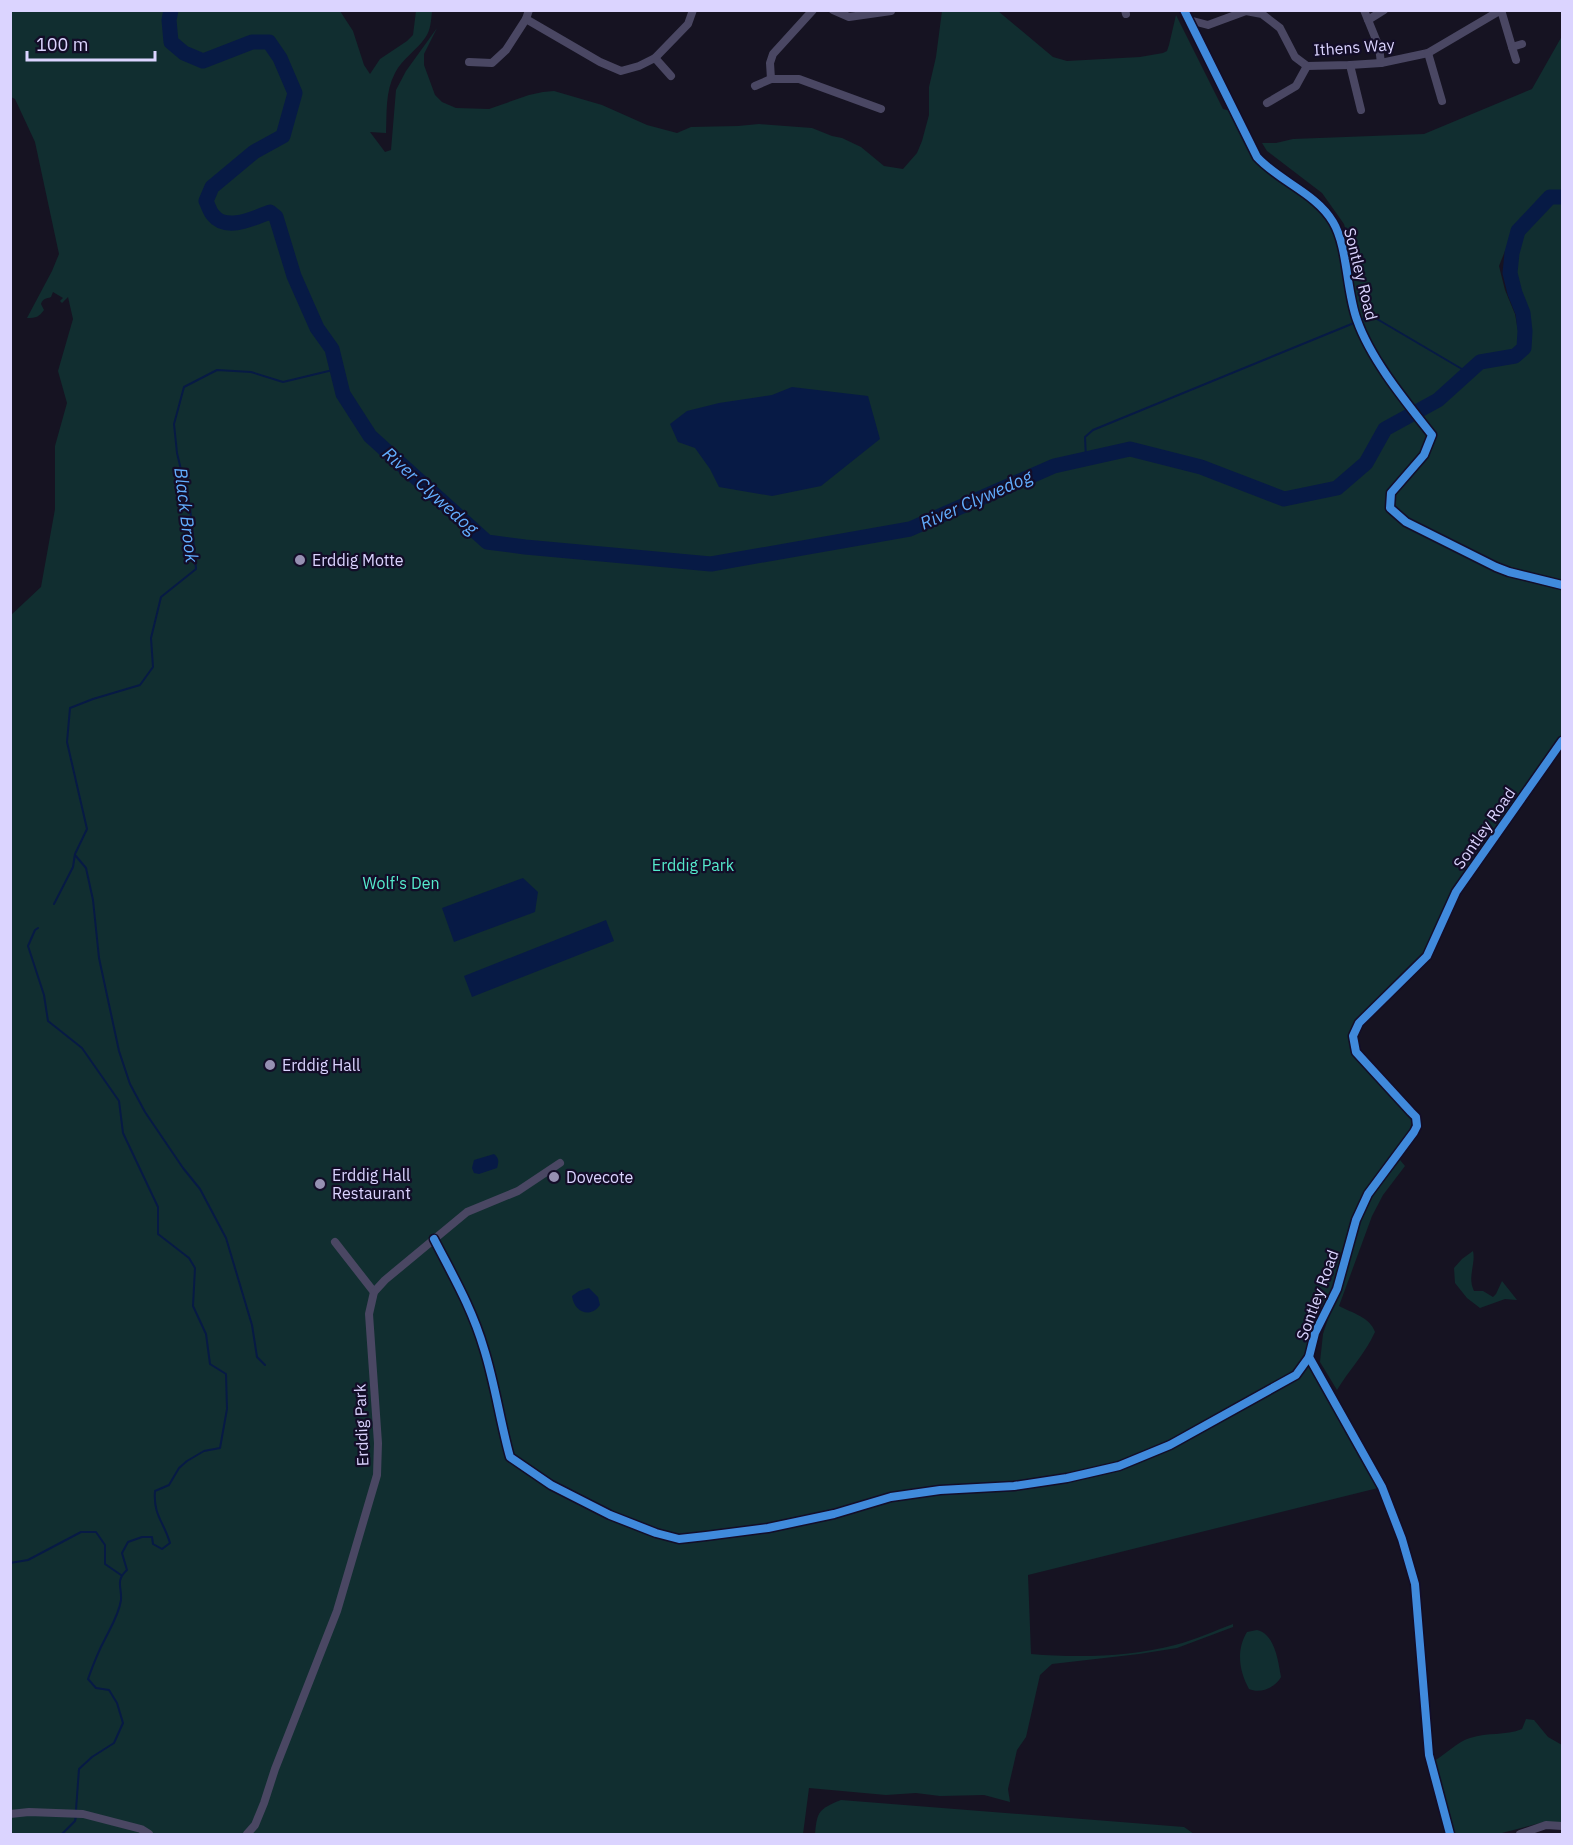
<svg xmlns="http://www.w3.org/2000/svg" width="1573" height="1845" font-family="'IBM Plex Sans',sans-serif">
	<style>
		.green { fill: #112e30; fill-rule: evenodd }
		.water { fill: #071a45 }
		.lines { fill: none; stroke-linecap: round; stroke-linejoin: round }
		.stream { stroke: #071a45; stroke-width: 2 }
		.river { stroke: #071a45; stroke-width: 15 }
		.minor { stroke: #4a4763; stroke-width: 8 }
		.cycleway-casing { stroke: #130d28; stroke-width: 11 }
		.cycleway { stroke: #408adc; stroke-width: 8 }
		.poi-dot { fill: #9690b2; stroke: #130d28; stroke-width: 2 }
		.labels { text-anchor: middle; stroke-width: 4.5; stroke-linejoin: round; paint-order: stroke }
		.street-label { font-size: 16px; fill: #dbd4ff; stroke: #130d28 }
		.poi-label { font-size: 16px; fill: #dbd4ff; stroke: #130d28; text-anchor: start }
		.park-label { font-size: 16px; fill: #55eacc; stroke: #130d28 }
		.water-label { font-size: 18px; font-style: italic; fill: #62aeff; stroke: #130d28 }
	</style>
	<rect width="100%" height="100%" fill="#161322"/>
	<g class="green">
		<path d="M 11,11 L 340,11 L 353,31 L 364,65 L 370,74 L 380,59 L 407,41 L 413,35 L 416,11 L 432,11 C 431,20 431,30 425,38 C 416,51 402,59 395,73 C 385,92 387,113 386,133 L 370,132 L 385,152 L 391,150 L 396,90 L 406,71 L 437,28 L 424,54 L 424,65 L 435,95 L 442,102 L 456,108 L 489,109 L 529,95 L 543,92 L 554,91 L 602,105 L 647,125 L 677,133 L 691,127 L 738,126 L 759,124 L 812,128 L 832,136 L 842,138 L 861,147 L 884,166 L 903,169 L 917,153 L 922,141 L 929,115 L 929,87 L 936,57 L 942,11 L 998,11 L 1053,57 L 1067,61 L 1140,57 L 1163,53 L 1167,51 L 1169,45 L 1176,15 L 1223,109 L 1235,112 L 1257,157 L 1295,187 L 1335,224 L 1357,320 L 1381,367 L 1415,411 L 1415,407 L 1384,368 L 1362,325 L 1353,289 L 1349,243 L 1344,224 L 1322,193 L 1267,151 L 1262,143 L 1276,143 L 1293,139 L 1424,134 L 1532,89 L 1562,36 L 1562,741 L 1456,892 L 1427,956 L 1359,1023 L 1353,1036 L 1356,1052 L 1411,1112 L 1417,1126 L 1368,1194 L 1337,1289 L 1309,1356 L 1382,1487 L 1028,1575 L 1031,1654 C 1078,1658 1130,1657 1175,1645 C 1195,1640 1214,1631 1233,1624 L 1233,1627 L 1177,1648 L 1139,1654 L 1052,1664 L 1040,1675 L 1026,1737 L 1017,1750 L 1008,1789 L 1010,1802 L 984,1795 L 940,1796 L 916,1793 L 886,1795 L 809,1788 L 803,1834 L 11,1834 L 10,616 L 41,587 L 55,509 L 55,446 L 67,403 L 58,371 L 73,319 L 68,297 L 62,303 L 60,301 L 63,298 L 53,292 L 51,297 C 46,299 43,298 41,304 L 44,310 C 39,317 36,318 27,318 L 52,271 L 59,254 L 35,142 L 15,99 L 11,97 ZM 1505,251 L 1516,268 L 1523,303 L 1527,312 L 1518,330 L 1515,314 L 1505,290 L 1499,266 Z"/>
		<path d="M 1400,1160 L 1405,1166 L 1383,1195 L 1372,1216 L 1339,1306 C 1352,1313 1370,1317 1375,1332 C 1365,1354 1349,1370 1337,1390 L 1320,1362 L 1323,1334 L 1360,1221 L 1372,1196 Z"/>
		<path d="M 1473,1251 C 1476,1264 1467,1277 1474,1291 L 1483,1291 L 1493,1297 L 1496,1294 L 1502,1281 L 1517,1300 L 1505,1299 L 1480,1308 L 1467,1298 L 1455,1283 L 1454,1268 L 1462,1259 Z"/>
		<path d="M 1257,1630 C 1275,1634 1278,1661 1281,1677 C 1275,1688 1260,1694 1249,1689 C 1239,1671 1236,1650 1247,1632 Z"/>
		<path d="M 1526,1719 L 1534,1720 L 1548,1737 L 1562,1745 L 1562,1823 L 1544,1822 L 1498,1834 L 1452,1834 L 1434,1761 C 1446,1754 1457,1742 1470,1738 C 1488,1732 1505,1736 1522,1729 Z"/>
		<path d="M 841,1800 L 1184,1827 L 1194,1834 L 815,1834 C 817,1811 819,1809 841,1800 Z"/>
	</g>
	<g class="water">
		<path d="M 792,387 L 868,396 L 880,439 L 821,486 L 772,496 L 719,487 L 710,469 L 695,448 L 678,442 L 670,424 L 687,411 L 719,403 L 772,395 Z"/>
		<path d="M 523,878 L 538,892 L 535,912 L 454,942 L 442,908 Z"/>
		<path d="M 606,920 L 614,941 L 472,997 L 464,976 Z"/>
		<path d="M 494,1154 C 499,1158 499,1162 497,1168 L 479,1174 L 474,1173 L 472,1168 L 474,1160 Z"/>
		<path d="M 589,1288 L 598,1297 L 600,1305 C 590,1319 574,1312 572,1296 L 579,1291 Z"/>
	</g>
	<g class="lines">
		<g class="stream">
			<path d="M 1359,321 L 1365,318 L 1377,319 L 1467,372"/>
			<path d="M 1086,459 L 1085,437 L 1093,430 L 1354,323"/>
			<path d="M 75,855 L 86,868 L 93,900 L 99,958 L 119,1051 L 130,1084 L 145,1112 L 183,1168 L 200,1189 L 226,1238 L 252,1325 L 257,1357 L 265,1365"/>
			<path d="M 54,904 L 73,867 L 75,854 L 87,829 L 67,742 L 70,708 L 93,699 L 140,685 L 153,667 L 151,638 L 161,597 L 196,569 L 190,507 L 177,453 L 174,424 L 184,387 L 217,370 L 251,372 L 283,382 L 337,369"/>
			<path d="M 38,928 L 35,930 L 28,946 L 44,995 L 48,1021 L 82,1048 L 119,1101 L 123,1133 L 158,1207 L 158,1234 L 189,1258 L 195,1268 L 193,1306 L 206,1334 L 210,1364 L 226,1374 L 227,1409 L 220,1448 L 204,1451 L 187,1461 L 179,1468 L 169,1485 L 155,1491 C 153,1515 164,1522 170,1543 L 162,1549 L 153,1544 L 152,1537 L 142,1537 L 128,1542 L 122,1553 L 127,1570 C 115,1581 122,1587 121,1600 C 119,1614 111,1627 105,1639 C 98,1652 93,1665 88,1679 L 96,1688 L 109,1690 L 117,1703 L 123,1723 L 114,1743 L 92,1757 L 79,1769 L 76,1810"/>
			<path d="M 10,1563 L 28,1560 L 81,1532 L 96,1532 L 105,1545 L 105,1564 L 121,1575"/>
			<path d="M 62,1834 L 75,1821 L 76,1816"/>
		</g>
		<path class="river" d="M 171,10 L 169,20 L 171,42 L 184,53 L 203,61 L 252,42 L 269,42 L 280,58 L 295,93 L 283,136 L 254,152 L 212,187 L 206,201 C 208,205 210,212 213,215 C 226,232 254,218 270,212 L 276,217 L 294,276 L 317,328 L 332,349 L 343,394 L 370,436 L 487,542 L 525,547 L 711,564 L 910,529 L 1054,466 L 1130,449 L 1201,467 L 1284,499 L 1337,488 L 1366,463 L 1385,429 L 1438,400 L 1480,362 L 1515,356 L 1524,348 L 1525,331 L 1523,313 L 1515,293 L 1510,273 L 1512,253 L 1518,231 L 1550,197 L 1562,197"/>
		<g class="minor">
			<path d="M 813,10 L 773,54 L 770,63 L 771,79 L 799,79 L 881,109"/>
			<path d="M 833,10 L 849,17 L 891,11"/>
			<path d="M 1125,10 L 1126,14"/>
			<path d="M 1184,10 L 1257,157 C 1280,182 1316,193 1333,222 C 1348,247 1346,291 1357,320 C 1371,360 1406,402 1432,435 L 1424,455 L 1391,493 L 1390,508 L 1406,522 L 1496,567 L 1509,572 L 1562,585"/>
			<path d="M 1364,10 L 1379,47 L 1381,63"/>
			<path d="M 526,19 L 529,10"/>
			<path d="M 1189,20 L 1208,25 L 1246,11 L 1262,14 L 1280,28 L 1295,57 L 1307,66 L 1350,65 L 1381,63 L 1428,53 L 1501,10 L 1512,47"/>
			<path d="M 1368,20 L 1384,10"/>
			<path d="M 1428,53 L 1442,101"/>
			<path d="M 655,58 L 671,76"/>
			<path d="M 1516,60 L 1512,47 L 1522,44"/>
			<path d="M 469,62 L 492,63 L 506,50 L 526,19 L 600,62 L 621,71 L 639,66 L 655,58 L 688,24 L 693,10"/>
			<path d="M 1350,65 L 1361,110"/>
			<path d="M 755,86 L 771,79"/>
			<path d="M 1267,103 L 1296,86 L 1307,66"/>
			<path d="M 434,1239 C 453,1276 472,1308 484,1349 C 495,1384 500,1421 510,1457 L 551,1485 L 610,1515 L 656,1533 L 679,1539 L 706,1536 L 768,1528 L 834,1514 L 891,1497 L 940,1490 L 1014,1486 L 1067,1478 L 1119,1466 L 1170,1445 L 1296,1375 L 1309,1357"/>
			<path d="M 335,1242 L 374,1292"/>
			<path d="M 10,1814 L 29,1812 L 83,1814 L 141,1829 L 149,1834"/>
			<path d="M 247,1834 L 255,1825 L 264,1803 L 275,1769 L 337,1611 L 377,1475 L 378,1443 L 369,1314 L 374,1292 L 385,1280 L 467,1212 L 518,1191 L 560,1163"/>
			<path d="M 1450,1834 L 1429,1755 L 1415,1584 L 1402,1539 L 1382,1487 L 1309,1357 L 1315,1333 L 1337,1289 L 1356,1220 L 1368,1194 L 1414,1132 L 1417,1126 L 1416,1117 L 1411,1112 L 1356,1052 L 1353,1036 L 1359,1023 L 1427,956 L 1456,892 L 1562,741"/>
			<path d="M 1520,1834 L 1546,1825 L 1562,1826"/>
		</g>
		<g class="cycleway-casing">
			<g id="cycleway">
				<path d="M 1184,10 L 1257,157 C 1280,182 1316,193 1333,222 C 1348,247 1346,291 1357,320 C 1371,360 1406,402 1432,435 L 1424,455 L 1391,493 L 1390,508 L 1406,522 L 1496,567 L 1509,572 L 1562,585"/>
				<path d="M 434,1239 C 453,1276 472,1308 484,1349 C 495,1384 500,1421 510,1457 L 551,1485 L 610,1515 L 656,1533 L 679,1539 L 706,1536 L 768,1528 L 834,1514 L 891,1497 L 940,1490 L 1014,1486 L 1067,1478 L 1119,1466 L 1170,1445 L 1296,1375 L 1309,1357"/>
				<path d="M 1450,1834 L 1429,1755 L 1415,1584 L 1402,1539 L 1382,1487 L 1309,1357 L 1315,1333 L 1337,1289 L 1356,1220 L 1368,1194 L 1414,1132 L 1417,1126 L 1416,1117 L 1411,1112 L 1356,1052 L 1353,1036 L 1359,1023 L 1427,956 L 1456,892 L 1562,741"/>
			</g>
		</g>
		<use href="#cycleway" class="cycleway"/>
	</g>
	<g class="poi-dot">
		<circle cx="300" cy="560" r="6"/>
		<circle cx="270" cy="1065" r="6"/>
		<circle cx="554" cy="1177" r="6"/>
		<circle cx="320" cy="1184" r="6"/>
	</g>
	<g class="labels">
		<g class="street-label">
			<text transform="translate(1354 47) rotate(-4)" y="6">Ithens Way</text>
			<text transform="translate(1361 274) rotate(76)" y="6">Sontley Road</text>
			<text transform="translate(1484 828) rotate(-55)" y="6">Sontley Road</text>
			<text transform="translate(1317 1295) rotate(-70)" y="6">Sontley Road</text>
			<text transform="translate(361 1425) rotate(-92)" y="6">Erddig Park</text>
		</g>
		<g class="poi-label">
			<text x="312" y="566">Erddig Motte</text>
			<text x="282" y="1071">Erddig Hall</text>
			<text x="332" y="1181">Erddig Hall<tspan x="332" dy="18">Restaurant</tspan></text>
			<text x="566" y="1183">Dovecote</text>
		</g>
		<g class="park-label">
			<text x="693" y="871">Erddig Park</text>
			<text x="401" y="889">Wolf's Den</text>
		</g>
		<g class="water-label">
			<text transform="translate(430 491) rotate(42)" y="6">River Clywedog</text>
			<text transform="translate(976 500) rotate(-24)" y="6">River Clywedog</text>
			<text transform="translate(186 515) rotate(83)" y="6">Black Brook</text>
		</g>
	</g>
	<rect width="1573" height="1845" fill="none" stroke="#dbd4ff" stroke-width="24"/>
	<path d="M27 51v9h128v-9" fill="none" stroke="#dbd4ff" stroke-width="3"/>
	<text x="36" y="51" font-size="18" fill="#dbd4ff" stroke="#130d28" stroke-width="4.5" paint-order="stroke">100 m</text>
</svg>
